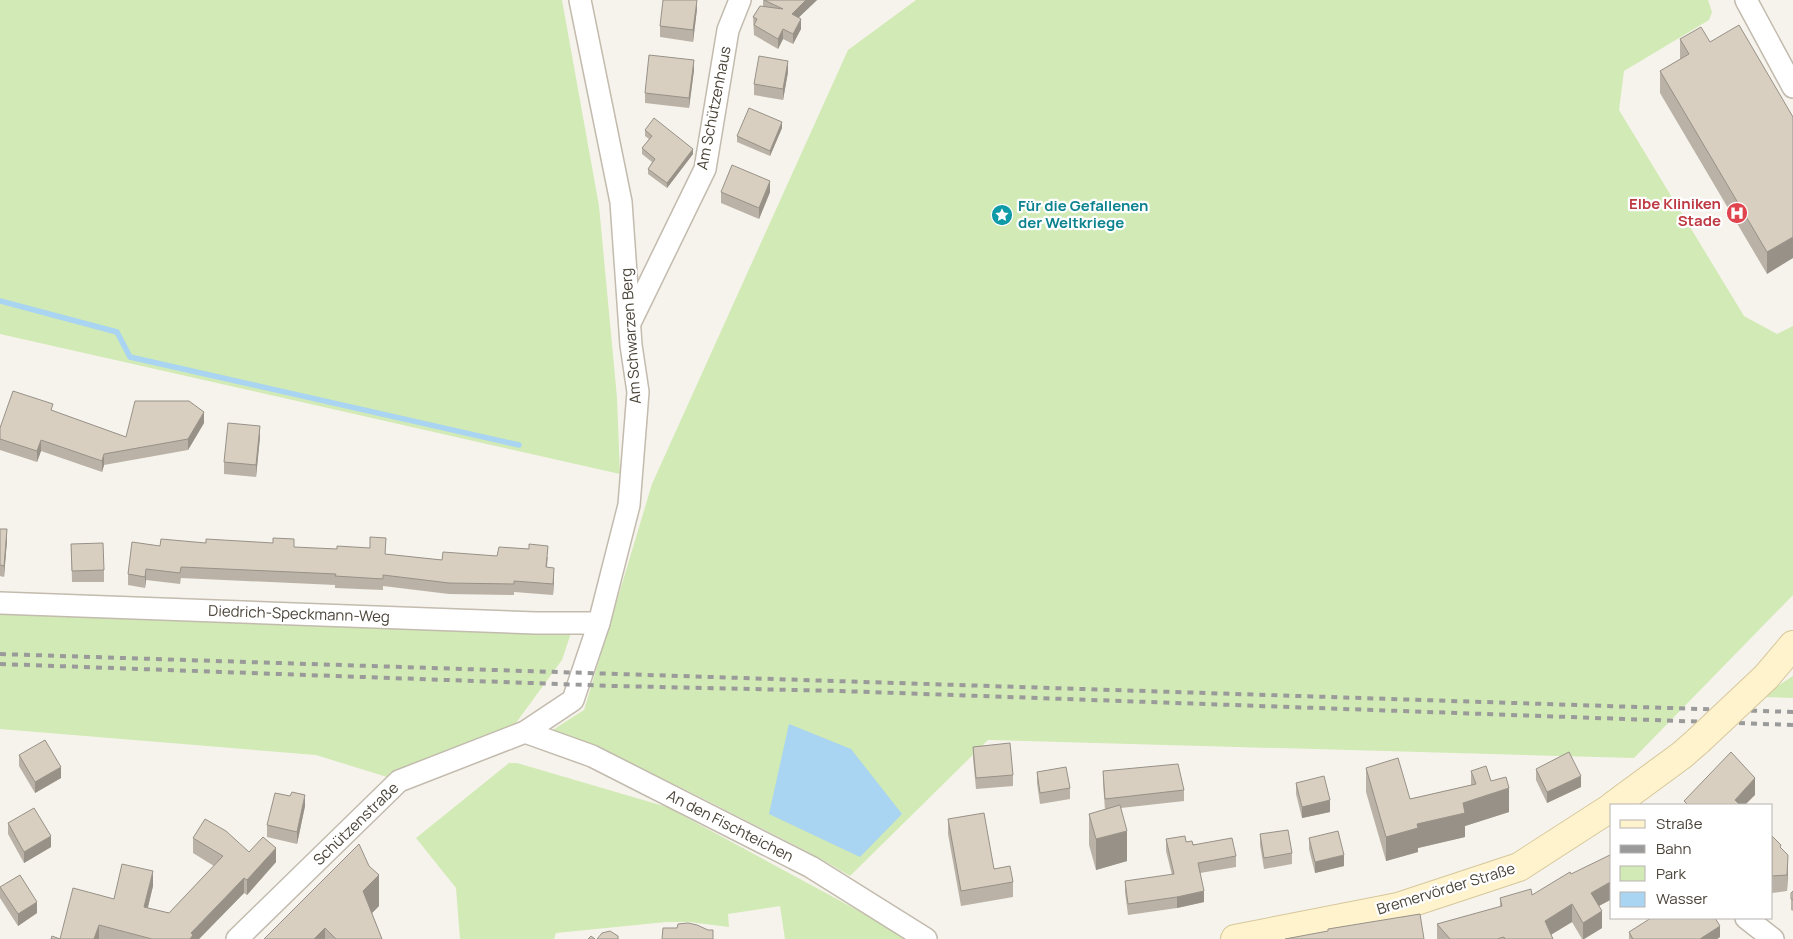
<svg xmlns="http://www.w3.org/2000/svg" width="1793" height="939" font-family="Manrope,sans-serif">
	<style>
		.green { fill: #d2eab5 }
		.water { fill: #a9d4f2 }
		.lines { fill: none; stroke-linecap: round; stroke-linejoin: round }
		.stream { stroke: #a9d4f2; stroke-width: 5.5 }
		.street-casing { stroke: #c2bbae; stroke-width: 24 }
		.secondary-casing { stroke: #d6c79b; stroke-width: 30 }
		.street { stroke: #fff; stroke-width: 21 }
		.secondary { stroke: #fff3cd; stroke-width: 28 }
		.rail { stroke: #9a9a9a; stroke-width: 4; stroke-dasharray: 6 6; stroke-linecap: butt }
		.secondary-bridge-casing { stroke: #d6c79b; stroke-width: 30; stroke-linecap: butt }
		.secondary-bridge { stroke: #fff3cd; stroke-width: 28 }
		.wall { fill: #bab2a6 }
		.shaded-wall { fill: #979187 }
		.building { fill: #d8cfc1; stroke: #979187 }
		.labels { text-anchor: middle; stroke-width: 4.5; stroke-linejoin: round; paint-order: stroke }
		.street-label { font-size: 15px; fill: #4b4439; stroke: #fff }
		.health-label { font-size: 15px; font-weight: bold; fill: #be3a42; stroke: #fff; text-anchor: end }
		.culture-label { font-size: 15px; font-weight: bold; fill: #0d838f; stroke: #fff; text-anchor: start }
	</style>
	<rect width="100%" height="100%" fill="#f6f3ec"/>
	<g class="green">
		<path d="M 0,0 L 562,0 L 599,206 L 617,398 L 620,474 L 0,334 Z"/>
		<path d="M 916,0 L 1708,0 L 1712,12 L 1709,20 L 1624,71 L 1619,110 L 1744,316 L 1777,334 L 1793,326 L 1793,595 L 1634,758 L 988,740 L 850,876 C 814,854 777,836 739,817 C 678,785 616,756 551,731 L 584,710 L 652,484 L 848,50 Z"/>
		<path d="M 0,607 L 573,627 L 562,660 L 513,727 L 387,777 L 316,755 L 0,729 Z"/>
		<path d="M 1793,676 L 1793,698 L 1761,697 Z"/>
		<path d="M 509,763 L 517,763 L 667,807 L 911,939 L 785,939 L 780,906 L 728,914 L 729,927 L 689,922 L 666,922 L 556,933 L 554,939 L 460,939 L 456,888 L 416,838 Z"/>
	</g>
	<path class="water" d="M 789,724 L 851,749 L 902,814 L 860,857 L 769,814 Z"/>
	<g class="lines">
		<path class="stream" d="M 0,301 L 117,332 L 130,357 L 519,445"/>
		<g class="street-casing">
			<g id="street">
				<path d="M 1746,0 L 1793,87"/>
				<path d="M 630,323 L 705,169 L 728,30 L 740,0"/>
				<path d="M 0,603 L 536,623 L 599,623"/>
				<path d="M 525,732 L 592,756 L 811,867 L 926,939"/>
				<path d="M 1746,918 L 1773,939"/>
				<path d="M 237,939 L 399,781 L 525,732 L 573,700 L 599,623 L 629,505 L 638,392 L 631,345 L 621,202 L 580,0"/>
			</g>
		</g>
		<g class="secondary-casing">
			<g id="secondary">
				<path d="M 1766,677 L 1793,645"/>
				<path d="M 1614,805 L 1682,755 L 1698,741"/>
				<path d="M 1235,939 L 1398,907 L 1519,867 L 1612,807"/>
			</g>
		</g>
		<use href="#street" class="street"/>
		<use href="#secondary" class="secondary"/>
		<g class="rail">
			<path d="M 0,654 L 1793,712"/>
			<path d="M 0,664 L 614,686 L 841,691 L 1793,725"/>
		</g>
		<g class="secondary-bridge-casing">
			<path id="secondary-bridge" d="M 1698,741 L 1766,677"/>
		</g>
		<use href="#secondary-bridge" class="secondary-bridge"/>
	</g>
	<g class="wall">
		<path d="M 763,0 L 817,0 L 799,17 L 801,29 L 793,44 L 783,39 L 778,49 L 754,35 L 753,17 L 763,7 Z"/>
		<path d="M 697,9 L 693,42 L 660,37 L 660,26 Z"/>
		<path d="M 1680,39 L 1710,42 L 1793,117 L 1767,274 L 1660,93 L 1660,71 L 1680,59 Z"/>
		<path d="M 694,70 L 689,108 L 645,103 L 645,93 Z"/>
		<path d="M 788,72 L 783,100 L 754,95 L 754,84 Z"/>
		<path d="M 782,128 L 770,156 L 737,142 L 737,136 Z"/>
		<path d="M 645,130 L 693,154 L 667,188 L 648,174 L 648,169 L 652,162 L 642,154 L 642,148 L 649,139 L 645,136 Z"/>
		<path d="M 721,192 L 770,192 L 759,219 L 721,203 Z"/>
		<path d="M 53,411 L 126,437 L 204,423 L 188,450 L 104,465 L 102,472 L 41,451 L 37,462 L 0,450 L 0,428 Z"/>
		<path d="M 260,437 L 256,477 L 224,474 L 224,462 Z"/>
		<path d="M 0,529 L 7,540 L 4,577 L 0,576 Z"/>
		<path d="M 206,543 L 294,547 L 385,554 L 442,560 L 497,556 L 548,557 L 547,567 L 554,579 L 553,595 L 514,592 L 514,595 L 449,594 L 383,586 L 383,590 L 335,588 L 335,585 L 181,578 L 180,584 L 146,580 L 145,588 L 128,585 L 128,574 L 160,546 Z"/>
		<path d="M 71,544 L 104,570 L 104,582 L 72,582 Z"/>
		<path d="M 973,747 L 1013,775 L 1013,786 L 976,789 L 973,758 Z"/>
		<path d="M 19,755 L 61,778 L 35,793 L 19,766 Z"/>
		<path d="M 1366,768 L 1410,799 L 1471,785 L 1471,771 L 1491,781 L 1509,812 L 1465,826 L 1465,837 L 1418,848 L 1418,852 L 1386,861 L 1366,792 Z"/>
		<path d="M 1536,769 L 1581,787 L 1547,803 L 1536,780 Z"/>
		<path d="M 1103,771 L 1184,790 L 1184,801 L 1121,808 L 1127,861 L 1096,870 L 1089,845 L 1089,814 L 1105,810 L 1103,783 Z"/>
		<path d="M 1037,772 L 1070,788 L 1070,799 L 1040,804 L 1037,783 Z"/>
		<path d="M 1296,783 L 1330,812 L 1302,818 L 1296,794 Z"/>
		<path d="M 305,806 L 297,844 L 267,837 L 267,825 Z"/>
		<path d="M 948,819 L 994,869 L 1013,882 L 1013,897 L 961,906 L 948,834 Z"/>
		<path d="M 8,823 L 51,847 L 24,863 L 8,834 Z"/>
		<path d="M 1260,834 L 1292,853 L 1292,864 L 1264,869 L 1260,845 Z"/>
		<path d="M 1772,836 L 1781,848 L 1788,871 L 1787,891 L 1772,893 Z"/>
		<path d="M 193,838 L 249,852 L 276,862 L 247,895 L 244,893 L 199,939 L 60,939 L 114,899 L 153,886 L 148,908 L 169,913 L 214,866 L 193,853 Z"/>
		<path d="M 1309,838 L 1344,866 L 1315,873 L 1309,849 Z"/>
		<path d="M 1166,839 L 1186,842 L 1236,856 L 1236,867 L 1200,873 L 1204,902 L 1177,908 L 1128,915 L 1125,892 L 1125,881 L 1172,875 L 1166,851 Z"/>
		<path d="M 0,887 L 37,913 L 18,926 L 0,898 Z"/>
		<path d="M 1793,891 L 1793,911 L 1791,910 L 1791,893 Z"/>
		<path d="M 1532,895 L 1612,899 L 1599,906 L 1602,928 L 1584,939 L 1582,939 L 1572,922 L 1551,935 L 1553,939 L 1437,939 L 1437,924 L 1500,907 L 1500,898 Z"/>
		<path d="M 379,906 L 372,913 L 382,939 L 264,939 Z"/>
		<path d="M 1629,932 L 1720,937 L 1717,939 L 1629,939 Z"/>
	</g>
	<g class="shaded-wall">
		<path d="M 697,0 L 697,9 L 693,42 L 693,30 Z"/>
		<path d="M 806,0 L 817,0 L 792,24 L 792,14 Z"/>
		<path d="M 801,19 L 801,29 L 793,44 L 793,34 Z"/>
		<path d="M 783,29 L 783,39 L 778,49 L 778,39 Z"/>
		<path d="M 694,60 L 694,70 L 689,108 L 689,98 Z"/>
		<path d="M 788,61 L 788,72 L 783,100 L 783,89 Z"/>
		<path d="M 782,122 L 782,128 L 770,156 L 770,151 Z"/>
		<path d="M 693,149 L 693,154 L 667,188 L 667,183 Z"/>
		<path d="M 770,181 L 770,192 L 759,219 L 759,208 Z"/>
		<path d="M 1793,237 L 1793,258 L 1767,274 L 1767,252 Z"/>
		<path d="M 204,412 L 204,423 L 188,450 L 188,439 Z"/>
		<path d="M 260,426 L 260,437 L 256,477 L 256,465 Z"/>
		<path d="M 41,440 L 41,451 L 37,462 L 37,451 Z"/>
		<path d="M 104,454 L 104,465 L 102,472 L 102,461 Z"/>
		<path d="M 7,529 L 7,540 L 4,577 L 4,566 Z"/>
		<path d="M 554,568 L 554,579 L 553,595 L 553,584 Z"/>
		<path d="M 146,569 L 146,580 L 145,588 L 145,577 Z"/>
		<path d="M 61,767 L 61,778 L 35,793 L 35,782 Z"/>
		<path d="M 1581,776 L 1581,787 L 1547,803 L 1547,792 Z"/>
		<path d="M 1755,778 L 1755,795 L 1745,805 L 1735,805 L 1735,800 Z"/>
		<path d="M 1509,788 L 1509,812 L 1465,826 L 1465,837 L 1418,848 L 1418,852 L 1386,861 L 1386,837 L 1417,824 L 1463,803 Z"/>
		<path d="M 305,795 L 305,806 L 297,844 L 297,832 Z"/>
		<path d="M 1330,800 L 1330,812 L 1302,818 L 1302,807 Z"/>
		<path d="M 1127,831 L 1127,861 L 1096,870 L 1096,839 Z"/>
		<path d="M 51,836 L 51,847 L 24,863 L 24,852 Z"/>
		<path d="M 276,848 L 276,862 L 247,895 L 247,880 Z"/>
		<path d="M 1344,855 L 1344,866 L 1315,873 L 1315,862 Z"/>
		<path d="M 1788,855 L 1788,871 L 1787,891 L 1787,875 Z"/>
		<path d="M 153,871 L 153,886 L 144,922 L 144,907 Z"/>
		<path d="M 379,875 L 379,906 L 363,922 L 363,891 Z"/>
		<path d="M 244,878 L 244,893 L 199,939 L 190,939 L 191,933 Z"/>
		<path d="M 1612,881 L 1612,899 L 1591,910 L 1591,893 Z"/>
		<path d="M 1204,891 L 1204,902 L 1177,908 L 1177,897 Z"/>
		<path d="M 37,902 L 37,913 L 18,926 L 18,914 Z"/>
		<path d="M 1572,904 L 1572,922 L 1545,938 L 1545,921 Z"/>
		<path d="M 1602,911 L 1602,928 L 1584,939 L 1583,939 L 1583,923 Z"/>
		<path d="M 99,925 L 99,939 L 94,939 Z"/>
		<path d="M 1720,926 L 1720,937 L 1717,939 L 1700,939 Z"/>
		<path d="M 325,928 L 325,939 L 314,939 Z"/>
	</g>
	<g class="building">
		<path d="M 663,0 L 697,0 L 693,30 L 660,26 Z"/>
		<path d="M 764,0 L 806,0 L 792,14 L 801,19 L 793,34 L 783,29 L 778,39 L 754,25 L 757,19 L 753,17 L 760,6 L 783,9 Z"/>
		<path d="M 1739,25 L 1793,117 L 1793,237 L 1767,252 L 1660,71 L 1689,54 L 1680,39 L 1701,27 L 1710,42 Z"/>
		<path d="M 649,55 L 694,60 L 689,98 L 645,93 Z"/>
		<path d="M 759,56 L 788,61 L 783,89 L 754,84 Z"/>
		<path d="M 749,108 L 782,122 L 770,151 L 737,136 Z"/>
		<path d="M 654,118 L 693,149 L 667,183 L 648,169 L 655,159 L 642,148 L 652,136 L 645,130 Z"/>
		<path d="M 732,165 L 770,181 L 759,208 L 721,192 Z"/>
		<path d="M 13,391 L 53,404 L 51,410 L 126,437 L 135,401 L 189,401 L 204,412 L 188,439 L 104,454 L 102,461 L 41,440 L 37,451 L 0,439 L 0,428 Z"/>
		<path d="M 228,423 L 260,426 L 256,465 L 224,462 Z"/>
		<path d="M 0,529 L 7,529 L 4,566 L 0,565 Z"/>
		<path d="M 370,537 L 386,538 L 385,554 L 442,560 L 443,552 L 497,556 L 499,547 L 529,549 L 529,544 L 548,546 L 546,567 L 554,568 L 553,584 L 514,581 L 514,584 L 449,583 L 383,575 L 383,579 L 335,576 L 336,574 L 181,567 L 180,573 L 146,569 L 145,577 L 128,574 L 132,542 L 160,546 L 161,539 L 206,543 L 206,539 L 273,543 L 273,538 L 294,539 L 294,547 L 337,549 L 337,546 L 370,548 Z"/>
		<path d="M 103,543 L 104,570 L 72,571 L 71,544 Z"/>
		<path d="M 45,740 L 61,767 L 35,782 L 19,755 Z"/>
		<path d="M 1010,743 L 1013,775 L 976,778 L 973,747 Z"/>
		<path d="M 1569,752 L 1581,776 L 1547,792 L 1536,769 Z"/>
		<path d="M 1731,752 L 1755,778 L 1735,800 L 1740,805 L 1688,805 L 1684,801 Z"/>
		<path d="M 1398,758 L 1410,799 L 1476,784 L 1471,771 L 1486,766 L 1491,781 L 1506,777 L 1509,788 L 1463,803 L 1465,813 L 1417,824 L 1418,828 L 1386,837 L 1366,768 Z"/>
		<path d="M 1178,764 L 1184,790 L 1105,799 L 1103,771 Z"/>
		<path d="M 1066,767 L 1070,788 L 1040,793 L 1037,772 Z"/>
		<path d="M 1324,776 L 1330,800 L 1302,807 L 1296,783 Z"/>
		<path d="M 292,792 L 305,795 L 297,832 L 267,825 L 275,793 L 290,796 Z"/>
		<path d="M 1120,805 L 1127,831 L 1096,839 L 1089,814 Z"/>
		<path d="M 34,808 L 51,836 L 24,852 L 8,823 Z"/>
		<path d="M 984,813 L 994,869 L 1010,866 L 1013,882 L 961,891 L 948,819 Z"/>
		<path d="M 205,819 L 226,831 L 249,852 L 263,837 L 276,848 L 247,880 L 244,878 L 191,933 L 193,935 L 190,939 L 152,939 L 99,925 L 94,939 L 60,939 L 73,888 L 114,899 L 122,864 L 153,871 L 144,907 L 169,913 L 223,856 L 193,838 Z"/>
		<path d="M 1288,830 L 1292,853 L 1264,858 L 1260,834 Z"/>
		<path d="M 1338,831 L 1344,855 L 1315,862 L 1309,838 Z"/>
		<path d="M 1185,836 L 1186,842 L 1192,841 L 1193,845 L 1232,838 L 1236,856 L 1198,863 L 1204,891 L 1177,897 L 1128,904 L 1125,881 L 1174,874 L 1166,839 Z"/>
		<path d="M 1772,836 L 1781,845 L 1780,847 L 1788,855 L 1787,875 L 1772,876 Z"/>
		<path d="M 359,844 L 369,866 L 379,875 L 363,891 L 382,939 L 336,939 L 325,928 L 314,939 L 264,939 Z"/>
		<path d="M 1612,854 L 1612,881 L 1591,893 L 1602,911 L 1583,923 L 1572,904 L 1545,921 L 1553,939 L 1505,939 L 1504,937 L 1497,939 L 1450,939 L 1437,924 L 1502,906 L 1500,898 L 1531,889 L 1532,895 L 1570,872 L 1571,874 Z"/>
		<path d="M 20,875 L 37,902 L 18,914 L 0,887 Z"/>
		<path d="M 1793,891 L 1793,900 L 1791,899 L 1791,893 Z"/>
		<path d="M 1420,914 L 1424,939 L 1285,939 L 1328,931 L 1328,929 Z"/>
		<path d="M 1651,918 L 1715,918 L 1720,926 L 1700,939 L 1633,939 L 1629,932 Z"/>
		<path d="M 688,923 L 697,925 L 708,930 L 713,930 L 713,939 L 662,939 L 663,928 L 677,928 L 678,924 Z"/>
		<path d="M 610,931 L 618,936 L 618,939 L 597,939 L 602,933 Z"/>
		<path d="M 52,936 L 60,939 L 51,939 Z"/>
		<path d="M 591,936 L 595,939 L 588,939 Z"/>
	</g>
	<defs>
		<g id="hospital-disc" transform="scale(1.125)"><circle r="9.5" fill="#e0444e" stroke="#fff"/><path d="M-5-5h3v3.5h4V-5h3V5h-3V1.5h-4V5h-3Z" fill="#fff"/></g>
		<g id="sight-disc" transform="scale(1.125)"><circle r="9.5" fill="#0f9aa8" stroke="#fff"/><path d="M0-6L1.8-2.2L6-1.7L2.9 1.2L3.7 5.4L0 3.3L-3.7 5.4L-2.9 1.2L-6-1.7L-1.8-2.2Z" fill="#fff"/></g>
	</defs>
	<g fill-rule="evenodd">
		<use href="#hospital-disc" x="1737" y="213"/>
		<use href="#sight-disc" x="1002" y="215"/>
	</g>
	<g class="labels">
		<g class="street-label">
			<text transform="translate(714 108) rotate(-79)" y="5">Am Schützenhaus</text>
			<text transform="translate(631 336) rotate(-94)" y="5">Am Schwarzen Berg</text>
			<text transform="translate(299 614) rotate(2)" y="5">Diedrich-Speckmann-Weg</text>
			<text transform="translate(356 824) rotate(-44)" y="5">Schützenstraße</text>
			<text transform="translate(730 826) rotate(27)" y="5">An den Fischteichen</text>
			<text transform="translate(1446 889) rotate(-17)" y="5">Bremervörder Straße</text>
		</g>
		<g class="health-label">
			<text x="1721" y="209">Elbe Kliniken<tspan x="1721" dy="17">Stade</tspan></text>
		</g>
		<g class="culture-label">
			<text x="1018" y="211">Für die Gefallenen<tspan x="1018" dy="17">der Weltkriege</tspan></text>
		</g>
	</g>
	<rect x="1610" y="804" width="162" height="115" fill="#ffffff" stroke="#b7b4b0"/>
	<rect x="1620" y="820" width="25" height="8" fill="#fff3cd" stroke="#b7b4b0"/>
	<text x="1656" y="829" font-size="15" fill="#4b4439">Straße</text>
	<rect x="1620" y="845" width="25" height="8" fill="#9a9a9a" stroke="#b7b4b0"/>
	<text x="1656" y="854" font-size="15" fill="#4b4439">Bahn</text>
	<rect x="1620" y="866" width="25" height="15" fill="#d2eab5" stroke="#b7b4b0"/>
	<text x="1656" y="879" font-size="15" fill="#4b4439">Park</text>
	<rect x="1620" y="892" width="25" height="15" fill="#a9d4f2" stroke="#b7b4b0"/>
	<text x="1656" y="904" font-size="15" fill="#4b4439">Wasser</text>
</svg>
